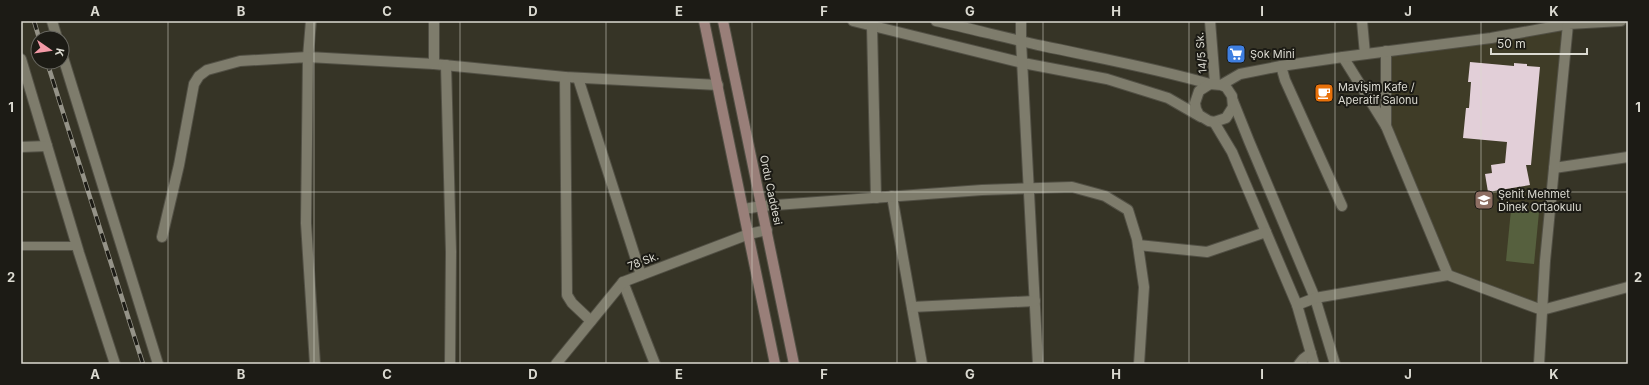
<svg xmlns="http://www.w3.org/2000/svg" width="1649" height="385" font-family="Inter,sans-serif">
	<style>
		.built { fill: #3f3c27 }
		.green { fill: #56603e }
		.building { fill: #e2cfd8 }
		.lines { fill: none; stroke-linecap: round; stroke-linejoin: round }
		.lane-casing { stroke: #525045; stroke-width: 10 }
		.street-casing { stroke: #525045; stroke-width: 12 }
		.secondary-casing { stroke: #525045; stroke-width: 12 }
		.lane { stroke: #7e7c6c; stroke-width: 8 }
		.street { stroke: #7e7c6c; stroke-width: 10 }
		.secondary { stroke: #997f79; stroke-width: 10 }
		.rail-casing { stroke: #959388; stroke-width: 4.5 }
		.rail { stroke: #1c1b15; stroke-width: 3; stroke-dasharray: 9; stroke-linecap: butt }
		.grid { fill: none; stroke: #dbdad1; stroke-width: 1; stroke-opacity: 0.55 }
		.labels { text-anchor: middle; stroke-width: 4; stroke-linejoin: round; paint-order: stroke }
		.street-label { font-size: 11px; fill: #dbdad1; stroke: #1c1b15 }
		.poi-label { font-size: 11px; fill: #dbdad1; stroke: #1c1b15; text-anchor: start }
		.neatline { fill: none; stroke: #dbdad1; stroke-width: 1.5 }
		.grid-label { font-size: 13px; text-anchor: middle; font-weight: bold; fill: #dbdad1 }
	</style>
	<rect width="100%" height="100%" fill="#363426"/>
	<path class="built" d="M 1568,24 L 1542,310 L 1448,275 L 1386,126 L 1386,51 Z"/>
	<path class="green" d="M 1511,210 L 1539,212 L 1534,264 L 1506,261 Z"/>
	<path class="building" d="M 1470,62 L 1514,66 L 1514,63 L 1527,64 L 1527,66 L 1540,67 L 1531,165 L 1526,165 L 1530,185 L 1488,192 L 1485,174 L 1492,173 L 1491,165 L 1505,163 L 1507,142 L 1463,138 L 1466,108 L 1469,108 L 1471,82 L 1468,82 Z"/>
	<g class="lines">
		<g class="lane-casing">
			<path id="lane" d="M 21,246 L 77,246"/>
		</g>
		<g class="street-casing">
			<g id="street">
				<path d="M 52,21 L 57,38"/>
				<path d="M 311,21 L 308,57 L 434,64 L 565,77 L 718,85"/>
				<path d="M 434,21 L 434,64"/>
				<path d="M 853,21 L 1023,63 L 1107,79 L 1168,98 L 1201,117"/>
				<path d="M 936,21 C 972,29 1007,38 1043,46 C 1099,58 1155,68 1210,84"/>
				<path d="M 1021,21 L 1021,41 L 1038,364"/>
				<path d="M 1210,21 L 1215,83"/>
				<path d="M 1362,21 L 1365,54"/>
				<path d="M 872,26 L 876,198"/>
				<path d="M 1386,51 L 1386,126 L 1448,275"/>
				<path d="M 62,54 L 158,364"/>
				<path d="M 1343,57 L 1386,126"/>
				<path d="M 21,59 L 79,253 L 115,364"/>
				<path d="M 446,65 L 451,252 L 450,364"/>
				<path d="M 1281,66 L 1285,80 L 1342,206"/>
				<path d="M 565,77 L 567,295 L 572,303 L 591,321"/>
				<path d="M 578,78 L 641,275"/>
				<path d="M 1221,85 L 1226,87 L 1232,96 L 1233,107 L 1226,118 L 1214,122 L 1209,121 L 1199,115 L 1196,109 L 1195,103 L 1199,91 L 1210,84 L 1221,85 L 1240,74 L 1281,66 L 1343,57 L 1491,38 L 1568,24 L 1568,21"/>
				<path d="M 1233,101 L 1249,141 L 1315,298 L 1335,364"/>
				<path d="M 1214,122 L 1232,152 L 1297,305 L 1314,364"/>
				<path d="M 21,147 L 47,146"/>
				<path d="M 1554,168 L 1628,157"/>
				<path d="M 892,196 L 922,364"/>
				<path d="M 744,209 L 762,206 L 982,190 L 1072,187 L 1105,196 L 1128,210 L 1137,239 L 1144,287 L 1139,364"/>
				<path d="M 162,237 L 179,165 L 194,84 L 199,76 L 207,70 L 240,61 L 308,57 L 306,223 L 315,364"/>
				<path d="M 1138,245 L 1207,252 L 1266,232"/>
				<path d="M 623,282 L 655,364"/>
				<path d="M 1297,305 L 1315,298 L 1448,275 L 1542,310 L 1628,287"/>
				<path d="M 912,307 L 1035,301"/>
				<path d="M 556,364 L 623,282 L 749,234 L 767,230"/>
				<path d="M 1299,364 L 1303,359 L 1311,353"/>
				<path d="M 1539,364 L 1545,261 L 1568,24 L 1621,21"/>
			</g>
		</g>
		<g class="secondary-casing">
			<g id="secondary">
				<path d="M 704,21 L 775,364"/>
				<path d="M 723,21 L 794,364"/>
			</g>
		</g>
		<use href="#lane" class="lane"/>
		<use href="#street" class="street"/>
		<use href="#secondary" class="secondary"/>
		<g class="rail-casing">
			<g id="rail">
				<path d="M 34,21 L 39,38"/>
				<path d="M 47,62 L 143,364"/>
			</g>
		</g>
		<use href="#rail" class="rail"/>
	</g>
	<path class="grid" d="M 168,21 L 168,364M 314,21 L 314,364M 460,21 L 460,364M 606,21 L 606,364M 752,21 L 752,364M 897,21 L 897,364M 1043,21 L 1043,364M 1189,21 L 1189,364M 1335,21 L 1335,364M 1481,21 L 1481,364M 21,192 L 1628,192"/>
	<defs>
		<g id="supermarket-square" transform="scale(1)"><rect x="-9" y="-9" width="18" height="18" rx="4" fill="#3f7fe0" stroke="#1c1b15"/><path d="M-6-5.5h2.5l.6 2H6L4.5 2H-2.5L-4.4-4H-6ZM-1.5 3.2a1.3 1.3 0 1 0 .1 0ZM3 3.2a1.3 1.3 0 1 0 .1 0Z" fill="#fff"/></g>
		<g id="cafe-square" transform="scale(1)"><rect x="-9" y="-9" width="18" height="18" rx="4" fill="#e8710a" stroke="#1c1b15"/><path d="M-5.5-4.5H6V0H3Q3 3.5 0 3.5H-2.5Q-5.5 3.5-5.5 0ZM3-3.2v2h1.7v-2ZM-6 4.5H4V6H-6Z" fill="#fff"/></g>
		<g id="school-square" transform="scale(1)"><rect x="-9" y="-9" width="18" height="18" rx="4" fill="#8d6e63" stroke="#1c1b15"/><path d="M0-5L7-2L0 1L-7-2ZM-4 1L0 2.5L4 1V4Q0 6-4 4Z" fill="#fff"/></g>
	</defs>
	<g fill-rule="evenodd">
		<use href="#supermarket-square" x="1236" y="54"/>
		<use href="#cafe-square" x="1324" y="93"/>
		<use href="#school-square" x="1484" y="200"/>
	</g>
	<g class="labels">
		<g class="street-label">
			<text transform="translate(1201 53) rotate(-95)" y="4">14/5 Sk.</text>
			<text transform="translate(771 190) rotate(78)" y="4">Ordu Caddesi</text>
			<text transform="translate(643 261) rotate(-21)" y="4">78 Sk.</text>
		</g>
		<g class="poi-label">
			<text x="1250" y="58">Şok Mini</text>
			<text x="1338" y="91">Mavişim Kafe /<tspan x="1338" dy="13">Aperatif Salonu</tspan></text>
			<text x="1498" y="198">Şehit Mehmet<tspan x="1498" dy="13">Dinek Ortaokulu</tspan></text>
		</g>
	</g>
	<rect width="1649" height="385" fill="none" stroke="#1c1b15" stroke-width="44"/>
	<g transform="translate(50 50) rotate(103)"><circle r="19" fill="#1c1b15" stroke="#686760"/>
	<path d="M0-3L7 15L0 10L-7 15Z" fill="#f39aa7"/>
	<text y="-6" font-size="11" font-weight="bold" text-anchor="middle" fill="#dbdad1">K</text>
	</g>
	<path d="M1491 48v6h96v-6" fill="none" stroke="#dbdad1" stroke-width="2"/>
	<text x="1497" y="48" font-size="12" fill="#dbdad1" stroke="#1c1b15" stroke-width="3" paint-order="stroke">50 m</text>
	<rect x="22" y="22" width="1605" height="341" class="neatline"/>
	<g class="grid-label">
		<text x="95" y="16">A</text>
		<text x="241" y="16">B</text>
		<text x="387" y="16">C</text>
		<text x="533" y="16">D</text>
		<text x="679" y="16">E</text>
		<text x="824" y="16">F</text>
		<text x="970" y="16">G</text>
		<text x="1116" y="16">H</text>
		<text x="1262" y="16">I</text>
		<text x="1408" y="16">J</text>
		<text x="1554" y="16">K</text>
		<text x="11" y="112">1</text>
		<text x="1638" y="112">1</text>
		<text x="11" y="282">2</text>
		<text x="1638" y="282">2</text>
		<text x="95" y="379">A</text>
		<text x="241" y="379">B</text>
		<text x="387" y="379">C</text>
		<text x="533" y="379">D</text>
		<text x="679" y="379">E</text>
		<text x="824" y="379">F</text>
		<text x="970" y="379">G</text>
		<text x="1116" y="379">H</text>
		<text x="1262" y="379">I</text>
		<text x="1408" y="379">J</text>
		<text x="1554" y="379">K</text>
	</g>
</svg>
